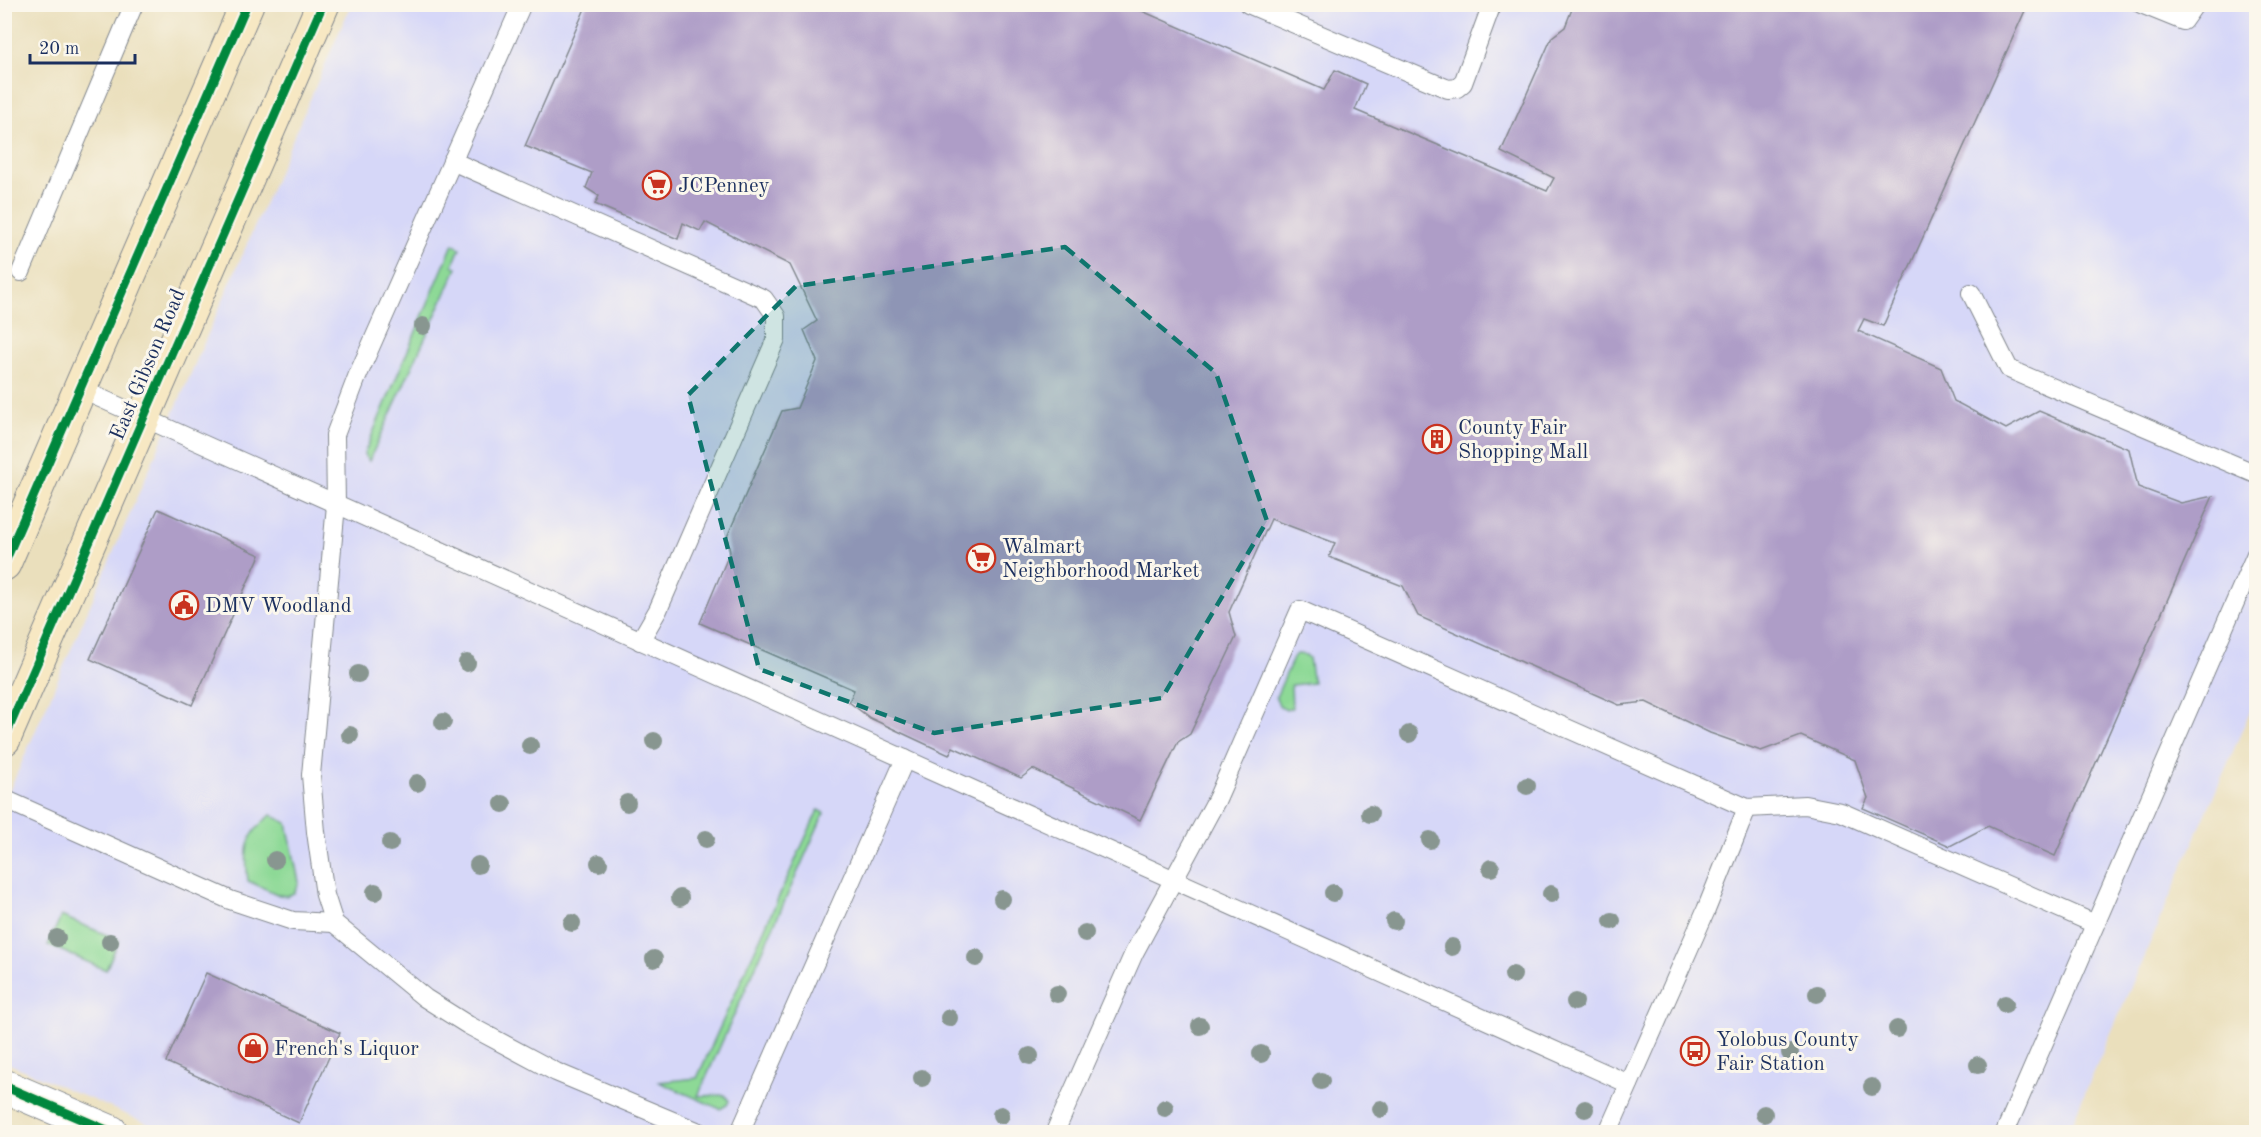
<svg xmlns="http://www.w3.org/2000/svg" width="2261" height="1137" font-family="'Old Standard TT',serif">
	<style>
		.built { fill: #d6d7f8 }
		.green { fill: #8dd996; stroke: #54847a; stroke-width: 1.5 }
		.building { fill: #ae9dc7 }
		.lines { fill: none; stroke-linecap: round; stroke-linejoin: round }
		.service-casing { stroke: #82878d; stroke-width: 20 }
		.tertiary-casing { stroke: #82878d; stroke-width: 35 }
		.secondary-casing { stroke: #82878d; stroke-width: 35 }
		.service { stroke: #fff; stroke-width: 18 }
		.tertiary { stroke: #fff; stroke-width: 33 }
		.secondary { stroke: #f7e8c3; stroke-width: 33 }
		.cycleway-casing { stroke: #fbf7ec; stroke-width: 13 }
		.cycleway { stroke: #00873e; stroke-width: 9 }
		.tree { fill: #889690 }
		.marked { fill: #0f766e; fill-opacity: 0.2; stroke: #0f766e; stroke-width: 4.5; stroke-dasharray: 12 8; stroke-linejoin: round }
		.labels { text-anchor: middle; stroke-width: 6; stroke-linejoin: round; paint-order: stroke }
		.poi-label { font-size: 21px; fill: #1b2f5e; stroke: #fbf7ec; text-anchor: start }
		.street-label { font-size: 21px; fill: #1b2f5e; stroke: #fbf7ec }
	</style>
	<rect width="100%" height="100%" fill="#fbf7ec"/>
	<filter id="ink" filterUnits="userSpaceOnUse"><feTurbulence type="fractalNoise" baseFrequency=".0167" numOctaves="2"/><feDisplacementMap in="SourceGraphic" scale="12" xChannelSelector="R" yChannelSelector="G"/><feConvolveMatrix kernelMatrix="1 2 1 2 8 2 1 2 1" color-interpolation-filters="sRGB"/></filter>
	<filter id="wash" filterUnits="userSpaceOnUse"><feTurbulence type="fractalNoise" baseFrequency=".008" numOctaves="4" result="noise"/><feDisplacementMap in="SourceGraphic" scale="24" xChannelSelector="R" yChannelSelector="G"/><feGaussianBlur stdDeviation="1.35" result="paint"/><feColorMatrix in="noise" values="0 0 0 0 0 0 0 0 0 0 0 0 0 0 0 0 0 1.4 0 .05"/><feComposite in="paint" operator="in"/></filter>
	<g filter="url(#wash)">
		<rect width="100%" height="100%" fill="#eadfbc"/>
		<path class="built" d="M 351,5 L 2256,5 L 2256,698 L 2068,1132 L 167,1132 L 5,1062 L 5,801 Z"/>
		<g class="green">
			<path d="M 453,244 L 460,248 L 453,265 L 457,268 L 369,461 L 364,454 Z"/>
			<path d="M 1297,654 L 1306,655 L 1309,658 L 1313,683 L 1291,685 L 1292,708 L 1286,710 L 1279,706 L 1276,697 L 1294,656 Z"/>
			<path d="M 818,810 L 824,813 L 698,1096 L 725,1095 L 729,1101 L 727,1105 L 720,1109 L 659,1082 L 697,1078 Z"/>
			<path d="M 271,815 L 287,823 L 299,882 L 297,888 L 294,893 L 287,896 L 279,895 L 248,881 C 244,849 245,835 271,815 Z"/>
			<path d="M 61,916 L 119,940 L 106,970 L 48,945 Z"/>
		</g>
		<g id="blocks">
			<g class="building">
				<path d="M 587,4 L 1126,4 L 1324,90 L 1335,70 L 1366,84 L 1355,110 L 1547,191 L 1554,178 L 1501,152 L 1552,37 L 1565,27 L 1574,4 L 2028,4 L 1883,326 L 1864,319 L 1858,331 L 1941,368 L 1954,401 L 2006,429 L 2039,411 L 2129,449 L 2138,487 L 2181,503 L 2213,496 L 2055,856 L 1988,826 L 1950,846 L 1863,808 L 1868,798 L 1855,760 L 1801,736 L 1761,751 L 1710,733 L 1646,702 L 1619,705 L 1418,616 L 1403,586 L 1329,557 L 1335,543 L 1271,519 L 1229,612 L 1236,637 L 1190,734 L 1178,742 L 1140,820 L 1033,769 L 1021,778 L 953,747 L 949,755 L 870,718 L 849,702 L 854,690 L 700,623 L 730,552 L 727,537 L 782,411 L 797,408 L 817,361 L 804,330 L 817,321 L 790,265 L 705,222 L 700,231 L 683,223 L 678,239 L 595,204 L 599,196 L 586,188 L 592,173 L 525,146 Z"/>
				<path d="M 158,509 L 260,555 L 192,705 L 90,659 Z"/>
				<path d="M 206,973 L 340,1033 L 299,1123 L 166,1062 Z"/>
			</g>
		</g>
	</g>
	<g filter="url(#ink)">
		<use href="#blocks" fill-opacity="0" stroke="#82878d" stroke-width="1.5"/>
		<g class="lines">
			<g class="service-casing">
				<g id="service">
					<path d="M 522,4 L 357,377 L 335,435 L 336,505 L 311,775 L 316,832 L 325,895 L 334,923 L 425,998 L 468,1025 L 556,1072 L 699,1132"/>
					<path d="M 1248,4 L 1448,89 L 1457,88 L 1463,83 L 1492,4"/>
					<path d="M 2141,4 L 2183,21 L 2195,4"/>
					<path d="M 452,161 L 764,299 L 776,316 L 776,339 L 658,610 L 640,641"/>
					<path d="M 21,272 L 134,4"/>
					<path d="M 1971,293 L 2009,369 L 2256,474"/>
					<path d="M 80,389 L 1629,1084"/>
					<path d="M 4,799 L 230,900 L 293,921 L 334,923"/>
					<path d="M 740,1132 L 905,759"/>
					<path d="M 1055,1132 L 1134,953 L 1217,799 L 1300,610 L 1747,808 L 1805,805 L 1841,812 L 2095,924"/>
					<path d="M 1608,1132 L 1706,910 L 1747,808"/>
					<path d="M 2005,1132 L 2256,554"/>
				</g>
			</g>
			<g class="tertiary-casing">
				<path id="tertiary" d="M 4,1086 L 111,1132"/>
			</g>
			<g class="secondary-casing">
				<g id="secondary">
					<path d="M 4,564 L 247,4"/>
					<path d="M 4,739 L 323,4"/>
				</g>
			</g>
			<use href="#service" class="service"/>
			<use href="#tertiary" class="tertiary"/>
			<use href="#secondary" class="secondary"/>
			<g class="cycleway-casing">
				<g id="cycleway">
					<path d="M 4,564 L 247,4"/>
					<path d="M 4,739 L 323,4"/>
					<path d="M 4,1086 L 111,1132"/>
				</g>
			</g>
			<use href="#cycleway" class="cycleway"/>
		</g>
		<g class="tree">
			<circle cx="423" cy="326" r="9"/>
			<circle cx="467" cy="663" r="9"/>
			<circle cx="358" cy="674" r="9"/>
			<circle cx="443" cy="722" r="9"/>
			<circle cx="1409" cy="734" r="9"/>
			<circle cx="350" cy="735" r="9"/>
			<circle cx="654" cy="741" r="9"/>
			<circle cx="530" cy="746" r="9"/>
			<circle cx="417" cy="783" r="9"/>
			<circle cx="1527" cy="786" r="9"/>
			<circle cx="627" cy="803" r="9"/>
			<circle cx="503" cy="804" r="9"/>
			<circle cx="1370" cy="814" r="9"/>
			<circle cx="706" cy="839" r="9"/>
			<circle cx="1430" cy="840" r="9"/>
			<circle cx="390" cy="843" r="9"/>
			<circle cx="275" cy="860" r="9"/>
			<circle cx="599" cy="863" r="9"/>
			<circle cx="478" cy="865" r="9"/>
			<circle cx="1491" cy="868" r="9"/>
			<circle cx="375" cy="892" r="9"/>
			<circle cx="1333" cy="893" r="9"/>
			<circle cx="1551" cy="894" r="9"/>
			<circle cx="680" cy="898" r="9"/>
			<circle cx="1002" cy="899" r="9"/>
			<circle cx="1394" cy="921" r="9"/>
			<circle cx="1612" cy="921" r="9"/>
			<circle cx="572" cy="923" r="9"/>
			<circle cx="1085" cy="933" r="9"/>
			<circle cx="57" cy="938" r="9"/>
			<circle cx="110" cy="942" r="9"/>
			<circle cx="1452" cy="947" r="9"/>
			<circle cx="976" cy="958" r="9"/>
			<circle cx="654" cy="959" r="9"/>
			<circle cx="1513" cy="975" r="9"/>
			<circle cx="1057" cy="994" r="9"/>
			<circle cx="1817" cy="994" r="9"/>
			<circle cx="1575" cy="1002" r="9"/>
			<circle cx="2005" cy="1004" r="9"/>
			<circle cx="949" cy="1018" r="9"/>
			<circle cx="1200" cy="1026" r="9"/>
			<circle cx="1897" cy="1029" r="9"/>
			<circle cx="1790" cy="1053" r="9"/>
			<circle cx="1261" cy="1054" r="9"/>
			<circle cx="1030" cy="1056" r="9"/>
			<circle cx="1978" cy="1065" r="9"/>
			<circle cx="922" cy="1078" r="9"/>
			<circle cx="1321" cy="1081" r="9"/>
			<circle cx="1872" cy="1087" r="9"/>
			<circle cx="1165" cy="1108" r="9"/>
			<circle cx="1381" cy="1109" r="9"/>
			<circle cx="1585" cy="1109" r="9"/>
			<circle cx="1764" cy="1114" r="9"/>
			<circle cx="1001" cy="1115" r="9"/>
		</g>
	</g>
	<path class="marked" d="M 1065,247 L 1216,373 L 1267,521 L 1162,698 L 934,733 L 759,669 L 688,395 L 796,286 Z"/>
	<defs>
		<g id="supermarket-ring" transform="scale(1.5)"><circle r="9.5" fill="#fbf7ec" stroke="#c8321e" stroke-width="1.5"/><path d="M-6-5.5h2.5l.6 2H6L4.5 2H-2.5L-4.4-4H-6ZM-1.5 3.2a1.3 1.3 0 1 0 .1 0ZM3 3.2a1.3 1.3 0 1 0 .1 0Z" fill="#c8321e"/></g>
		<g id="building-ring" transform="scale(1.5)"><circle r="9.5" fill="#fbf7ec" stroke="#c8321e" stroke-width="1.5"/><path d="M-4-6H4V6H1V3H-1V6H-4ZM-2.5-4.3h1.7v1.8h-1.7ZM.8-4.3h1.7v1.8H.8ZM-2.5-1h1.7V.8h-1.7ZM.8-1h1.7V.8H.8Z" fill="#c8321e"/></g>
		<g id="civic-ring" transform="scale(1.5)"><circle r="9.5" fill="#fbf7ec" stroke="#c8321e" stroke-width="1.5"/><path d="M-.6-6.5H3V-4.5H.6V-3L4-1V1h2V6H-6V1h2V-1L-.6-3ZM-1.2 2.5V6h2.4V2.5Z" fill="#c8321e"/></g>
		<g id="shop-ring" transform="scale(1.5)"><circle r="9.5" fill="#fbf7ec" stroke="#c8321e" stroke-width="1.5"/><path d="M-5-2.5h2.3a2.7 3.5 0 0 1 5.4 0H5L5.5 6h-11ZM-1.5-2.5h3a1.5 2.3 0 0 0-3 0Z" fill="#c8321e"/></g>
		<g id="bus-ring" transform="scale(1.5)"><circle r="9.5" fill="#fbf7ec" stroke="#c8321e" stroke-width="1.5"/><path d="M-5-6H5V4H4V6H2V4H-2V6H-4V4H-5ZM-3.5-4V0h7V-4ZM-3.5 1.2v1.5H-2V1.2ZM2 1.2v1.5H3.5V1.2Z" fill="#c8321e"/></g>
	</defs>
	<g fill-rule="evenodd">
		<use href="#supermarket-ring" x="657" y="185"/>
		<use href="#building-ring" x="1437" y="439"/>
		<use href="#supermarket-ring" x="981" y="558"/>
		<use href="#civic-ring" x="184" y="605"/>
		<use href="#shop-ring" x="253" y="1048"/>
		<use href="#bus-ring" x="1695" y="1051"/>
	</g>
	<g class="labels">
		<g class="poi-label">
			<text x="678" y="192">JCPenney</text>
			<text x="1458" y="434">County Fair<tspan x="1458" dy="24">Shopping Mall</tspan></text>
			<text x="1002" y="553">Walmart<tspan x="1002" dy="24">Neighborhood Market</tspan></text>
			<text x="205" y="612">DMV Woodland</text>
			<text x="1716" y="1046">Yolobus County<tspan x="1716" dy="24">Fair Station</tspan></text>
			<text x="274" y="1055">French's Liquor</text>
		</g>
		<g class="street-label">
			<text transform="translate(147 364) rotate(-67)" y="7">East Gibson Road</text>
		</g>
	</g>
	<rect width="2261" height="1137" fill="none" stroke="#fbf7ec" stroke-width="24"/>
	<path d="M30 54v9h105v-9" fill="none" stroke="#1b2f5e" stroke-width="3"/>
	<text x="39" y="54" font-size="18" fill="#1b2f5e" stroke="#fbf7ec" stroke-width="4.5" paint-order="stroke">20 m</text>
</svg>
